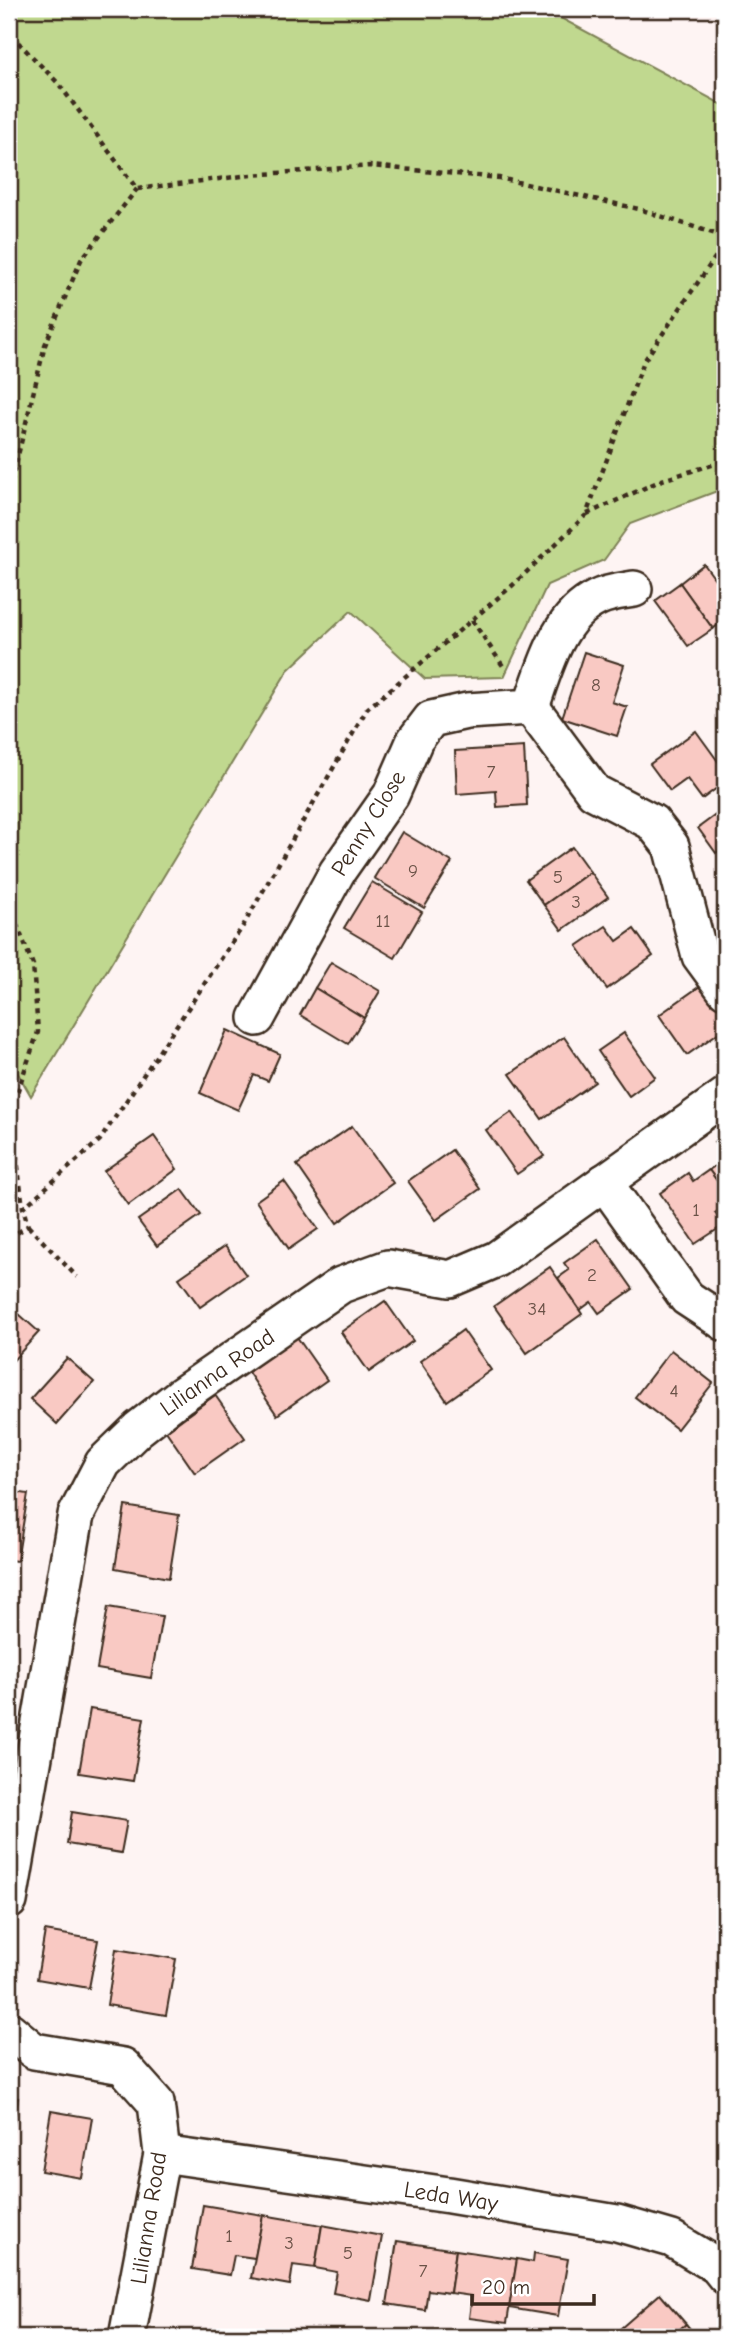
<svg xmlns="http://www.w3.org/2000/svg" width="734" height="2346" font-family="'Comic Neue',sans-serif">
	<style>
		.green { fill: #c0d88f; stroke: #7e8156; stroke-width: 2 }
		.building { fill: #f9c9c3; stroke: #3b2a1e; stroke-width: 2 }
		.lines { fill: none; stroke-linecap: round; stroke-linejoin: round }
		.street-casing { stroke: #3b2a1e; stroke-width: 40 }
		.path { stroke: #3b2a1e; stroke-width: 4.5; stroke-dasharray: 5 5; stroke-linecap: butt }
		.street { stroke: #fff; stroke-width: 35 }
		.labels { text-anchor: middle; stroke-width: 6; stroke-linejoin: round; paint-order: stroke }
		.number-label { font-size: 19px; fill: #6a5247 }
		.street-label { font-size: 23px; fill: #3b2a1e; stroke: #fff }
	</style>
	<rect width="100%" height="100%" fill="#fef4f3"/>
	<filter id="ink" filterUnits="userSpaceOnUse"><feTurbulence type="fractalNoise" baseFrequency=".0143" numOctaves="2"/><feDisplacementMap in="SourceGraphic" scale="14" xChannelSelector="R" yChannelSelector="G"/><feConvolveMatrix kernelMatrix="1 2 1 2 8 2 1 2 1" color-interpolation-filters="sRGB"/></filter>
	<g filter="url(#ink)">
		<path class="green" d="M 9,9 L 544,9 L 725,106 L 725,488 L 630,524 L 604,560 L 547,585 L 504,677 L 425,679 L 351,611 L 288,670 L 31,1096 L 9,1058 Z"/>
		<g class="building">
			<path d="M 704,564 L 725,593 L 725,619 L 713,629 L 680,583 Z"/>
			<path d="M 680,583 L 713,629 L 688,646 L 655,601 Z"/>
			<path d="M 584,652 L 624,665 L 612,702 L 627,707 L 617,736 L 562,718 Z"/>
			<path d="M 696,731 L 725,771 L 725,782 L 702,799 L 687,779 L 670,791 L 650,764 Z"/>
			<path d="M 524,747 L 527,805 L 497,807 L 496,791 L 457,794 L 455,751 Z"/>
			<path d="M 725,808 L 725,846 L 716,853 L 698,828 Z"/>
			<path d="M 402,832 L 452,862 L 424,908 L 374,878 Z"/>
			<path d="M 572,847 L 590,872 L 544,905 L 526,880 Z"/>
			<path d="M 590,872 L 608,897 L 562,930 L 544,905 Z"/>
			<path d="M 372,882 L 422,912 L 395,958 L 344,928 Z"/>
			<path d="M 606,926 L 617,941 L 634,929 L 653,956 L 607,989 L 577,946 Z"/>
			<path d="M 331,962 L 380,991 L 364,1018 L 315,988 Z"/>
			<path d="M 703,984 L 725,1015 L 725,1028 L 687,1055 L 659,1015 Z"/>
			<path d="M 315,988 L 364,1018 L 348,1044 L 300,1015 Z"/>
			<path d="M 227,1030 L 280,1054 L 268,1081 L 254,1075 L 238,1110 L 200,1093 Z"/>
			<path d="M 624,1033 L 655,1077 L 629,1096 L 598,1051 Z"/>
			<path d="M 564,1037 L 595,1082 L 542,1119 L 510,1074 Z"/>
			<path d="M 512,1112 L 544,1156 L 517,1174 L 486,1130 Z"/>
			<path d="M 352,1126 L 393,1183 L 337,1223 L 297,1165 Z"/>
			<path d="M 725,1134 L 725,1158 L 714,1142 Z"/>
			<path d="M 154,1136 L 177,1169 L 128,1205 L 104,1171 Z"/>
			<path d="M 452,1150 L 480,1189 L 436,1220 L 408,1181 Z"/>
			<path d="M 725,1159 L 725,1192 L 709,1170 Z"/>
			<path d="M 709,1170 L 725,1192 L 725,1206 L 715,1213 L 724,1225 L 695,1244 L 660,1193 L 688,1173 L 693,1181 Z"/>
			<path d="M 284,1181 L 318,1229 L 289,1249 L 256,1201 Z"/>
			<path d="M 182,1189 L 201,1215 L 157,1246 L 138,1220 Z"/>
			<path d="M 598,1239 L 633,1289 L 599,1313 L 591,1302 L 580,1310 L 558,1278 L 569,1270 L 564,1263 Z"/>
			<path d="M 225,1246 L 246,1275 L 200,1307 L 179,1278 Z"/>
			<path d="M 550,1267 L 582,1314 L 527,1353 L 494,1306 Z"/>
			<path d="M 385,1301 L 413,1341 L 369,1372 L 341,1332 Z"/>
			<path d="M 9,1305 L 39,1332 L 9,1365 Z"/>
			<path d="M 463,1330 L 491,1370 L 447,1401 L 420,1361 Z"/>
			<path d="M 297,1337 L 327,1380 L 277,1415 L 248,1372 Z"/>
			<path d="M 671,1350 L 713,1383 L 677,1429 L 635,1397 Z"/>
			<path d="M 67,1358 L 94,1382 L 57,1424 L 30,1399 Z"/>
			<path d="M 215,1395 L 245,1438 L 195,1473 L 166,1431 Z"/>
			<path d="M 9,1491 L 28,1494 L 17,1561 L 9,1560 Z"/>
			<path d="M 125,1506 L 179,1515 L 169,1578 L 115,1568 Z"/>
			<path d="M 108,1607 L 162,1616 L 151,1678 L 97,1669 Z"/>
			<path d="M 90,1709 L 144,1718 L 133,1781 L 79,1773 Z"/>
			<path d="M 72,1812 L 127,1821 L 121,1853 L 67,1844 Z"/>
			<path d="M 45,1931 L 98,1940 L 89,1988 L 37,1979 Z"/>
			<path d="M 116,1949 L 176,1959 L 166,2015 L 107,2005 Z"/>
			<path d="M 9,2096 L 18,2098 L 9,2150 Z"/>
			<path d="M 51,2111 L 92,2118 L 82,2178 L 41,2171 Z"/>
			<path d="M 203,2205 L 263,2215 L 255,2258 L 234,2255 L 230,2275 L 192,2269 Z"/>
			<path d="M 263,2215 L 322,2225 L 315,2268 L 293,2265 L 290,2285 L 251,2278 Z"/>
			<path d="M 322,2225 L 382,2236 L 371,2300 L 333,2293 L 337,2272 L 315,2268 Z"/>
			<path d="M 397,2241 L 456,2250 L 450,2293 L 428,2290 L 425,2310 L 387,2304 Z"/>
			<path d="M 456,2250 L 517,2259 L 507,2323 L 469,2318 L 472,2296 L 450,2293 Z"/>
			<path d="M 534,2253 L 568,2259 L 558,2316 L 509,2308 L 517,2259 L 533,2262 Z"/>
			<path d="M 660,2294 L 686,2324 L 671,2337 L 615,2337 L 613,2335 Z"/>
			<path d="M 686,2324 L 697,2337 L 671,2337 Z"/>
		</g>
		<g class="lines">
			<g class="street-casing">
				<g id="street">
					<path d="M 531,707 L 594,792 L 652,822 L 671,846 L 700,956 L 725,990"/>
					<path d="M 257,1018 L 337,872 L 391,795 L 415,740 L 431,719 L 467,711 L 531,707 C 545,668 557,617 597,598 C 608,592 623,591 634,589"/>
					<path d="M 604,1182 L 687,1298 L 725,1323"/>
					<path d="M 9,1901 L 76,1515 L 103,1463 L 138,1429 L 180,1396 L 341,1285 L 388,1268 L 450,1279 L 497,1259 L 725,1096"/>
					<path d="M 9,2030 L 34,2051 L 123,2066 L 156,2103 L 162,2154 L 127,2337"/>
					<path d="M 162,2154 L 449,2195 L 617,2223 L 672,2239 L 717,2266 L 725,2276"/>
				</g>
			</g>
			<g class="path">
				<path d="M 9,25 L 13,37 L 58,83 L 137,189 L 251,175 L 370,166 L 499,178 L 639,209 L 725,237"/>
				<path d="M 9,492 L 45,345 L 81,260 L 137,189"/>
				<path d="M 587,514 L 662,480 L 725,461"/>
				<path d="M 472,620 L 503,666"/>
				<path d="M 9,905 L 33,965 L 38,1032 L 11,1110 L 23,1208"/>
				<path d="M 28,1226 L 77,1277"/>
				<path d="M 9,1238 L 28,1226 L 23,1208 L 100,1140 L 243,926 L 367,709 L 513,585 L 586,515 L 644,361 L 725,243"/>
			</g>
			<use href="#street" class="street"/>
		</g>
	</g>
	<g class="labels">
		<g class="number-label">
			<text x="596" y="691">8</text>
			<text x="491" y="778">7</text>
			<text x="413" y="877">9</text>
			<text x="558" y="883">5</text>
			<text x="576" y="908">3</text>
			<text x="383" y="927">11</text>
			<text x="696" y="1216">1</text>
			<text x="592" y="1281">2</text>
			<text x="537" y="1315">34</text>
			<text x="674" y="1397">4</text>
			<text x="229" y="2242">1</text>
			<text x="289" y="2249">3</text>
			<text x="348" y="2259">5</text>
			<text x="423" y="2277">7</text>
		</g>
		<g class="street-label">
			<text transform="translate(368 823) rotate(-58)" y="8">Penny Close</text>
			<text transform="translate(217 1372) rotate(-35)" y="8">Lilianna Road</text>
			<text transform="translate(451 2196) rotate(9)" y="8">Leda Way</text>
			<text transform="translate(148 2218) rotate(-81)" y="8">Lilianna Road</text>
		</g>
	</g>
	<rect width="734" height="2346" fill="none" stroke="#fff" stroke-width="35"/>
	<rect x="18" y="18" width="699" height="2311" fill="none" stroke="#3b2a1e" stroke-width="2.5" filter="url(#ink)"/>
	<path d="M472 2294v10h122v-10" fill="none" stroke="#3b2a1e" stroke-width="3.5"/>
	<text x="482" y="2294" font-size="21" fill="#3b2a1e" stroke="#ffffff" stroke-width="5" paint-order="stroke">20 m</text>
</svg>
